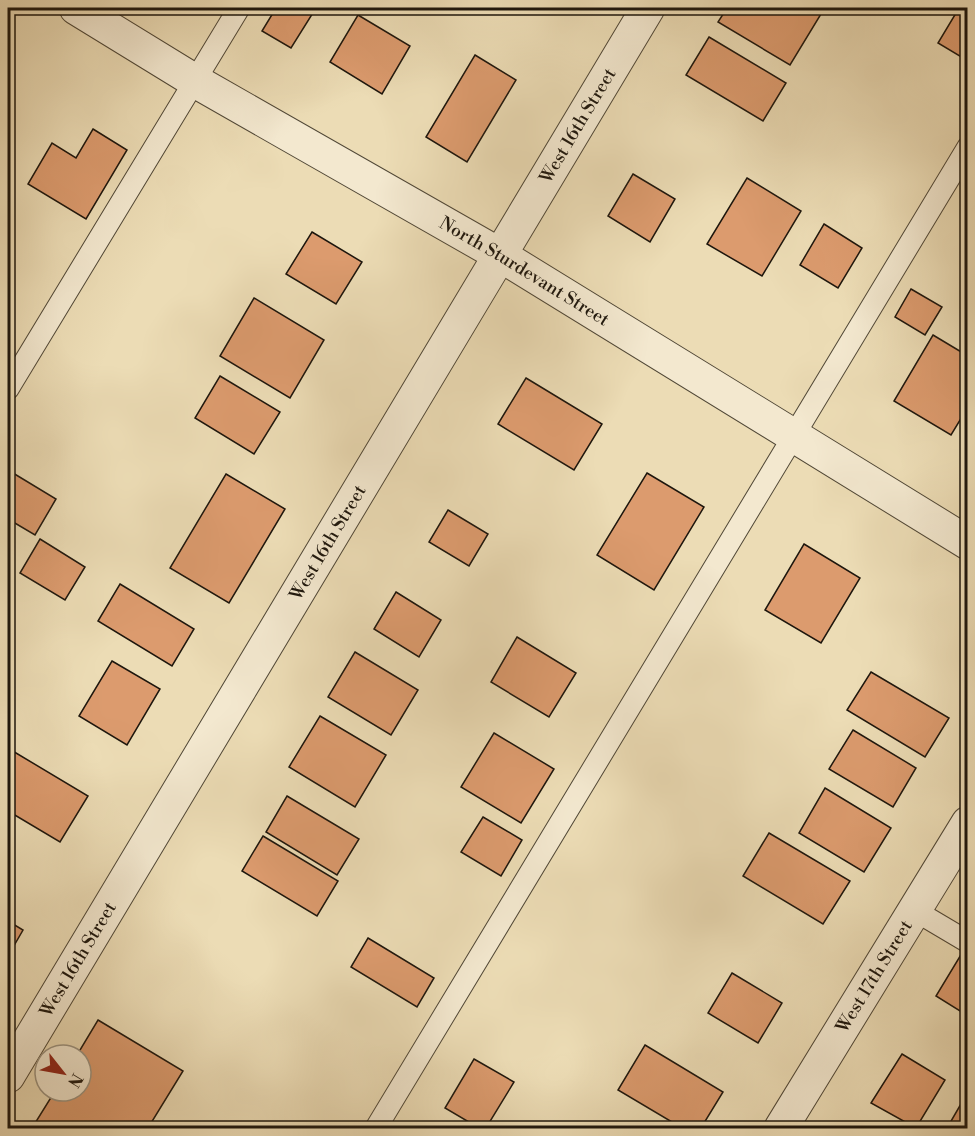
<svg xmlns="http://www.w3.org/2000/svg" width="975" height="1136" font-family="'Libre Bodoni',serif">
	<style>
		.building { fill: #dc9b6e; stroke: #1d160d; stroke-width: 1.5 }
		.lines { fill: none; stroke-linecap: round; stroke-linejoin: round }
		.service-casing { stroke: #514837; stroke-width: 23 }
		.minor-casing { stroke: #514837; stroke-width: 35 }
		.service { stroke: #f3e8cf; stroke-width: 21 }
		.minor { stroke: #f3e8cf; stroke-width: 33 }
		.labels { text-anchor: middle; stroke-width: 5; stroke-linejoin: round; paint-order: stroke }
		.street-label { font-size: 18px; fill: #1d160d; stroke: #f3e8cf }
	</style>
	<rect width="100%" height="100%" fill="#ecdcb5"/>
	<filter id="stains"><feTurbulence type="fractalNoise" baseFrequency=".00333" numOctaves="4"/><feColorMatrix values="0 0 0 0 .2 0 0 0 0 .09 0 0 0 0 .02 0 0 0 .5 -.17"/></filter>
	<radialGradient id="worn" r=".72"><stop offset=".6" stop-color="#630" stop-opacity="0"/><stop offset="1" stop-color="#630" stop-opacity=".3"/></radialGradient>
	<g class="building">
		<path d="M 276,8 L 316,8 L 291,48 L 262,31 Z"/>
		<path d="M 727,8 L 811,8 L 821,14 L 790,65 L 718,22 Z"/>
		<path d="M 959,8 L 968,8 L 968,61 L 938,43 Z"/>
		<path d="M 358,15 L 410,46 L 382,94 L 330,62 Z"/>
		<path d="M 709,37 L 786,83 L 763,121 L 686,75 Z"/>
		<path d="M 475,55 L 516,80 L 467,162 L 426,137 Z"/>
		<path d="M 93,129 L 127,150 L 86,219 L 28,184 L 52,143 L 76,158 Z"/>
		<path d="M 633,174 L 675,199 L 650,242 L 608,216 Z"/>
		<path d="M 747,178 L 801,211 L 762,276 L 707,244 Z"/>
		<path d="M 824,224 L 862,248 L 838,288 L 800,265 Z"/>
		<path d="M 312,232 L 362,262 L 336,304 L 286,274 Z"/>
		<path d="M 911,289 L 942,307 L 925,335 L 895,317 Z"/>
		<path d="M 254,298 L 324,340 L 290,398 L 220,356 Z"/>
		<path d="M 933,335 L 968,356 L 968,407 L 951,435 L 894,401 Z"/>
		<path d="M 220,376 L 280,412 L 254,454 L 195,418 Z"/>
		<path d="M 526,378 L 602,424 L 574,470 L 498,424 Z"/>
		<path d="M 8,470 L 56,499 L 35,535 L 8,519 Z"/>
		<path d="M 647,473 L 704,507 L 654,590 L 597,555 Z"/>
		<path d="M 226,474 L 285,509 L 229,603 L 170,568 Z"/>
		<path d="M 448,510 L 488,534 L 469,566 L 429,542 Z"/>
		<path d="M 40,539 L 85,567 L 65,600 L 20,573 Z"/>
		<path d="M 804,544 L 860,578 L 821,643 L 765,610 Z"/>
		<path d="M 120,584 L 194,629 L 172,666 L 98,621 Z"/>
		<path d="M 396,592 L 441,620 L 419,657 L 374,629 Z"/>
		<path d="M 517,637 L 576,673 L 549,717 L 491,682 Z"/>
		<path d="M 355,652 L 418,690 L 391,735 L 328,697 Z"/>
		<path d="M 112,661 L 160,689 L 127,745 L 79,716 Z"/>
		<path d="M 871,672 L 949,718 L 925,757 L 847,710 Z"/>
		<path d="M 320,716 L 386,755 L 355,807 L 289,767 Z"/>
		<path d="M 853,730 L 916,768 L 893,807 L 829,769 Z"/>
		<path d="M 494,733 L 554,769 L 521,823 L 461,787 Z"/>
		<path d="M 11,750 L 88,796 L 60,842 L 8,811 L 8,756 Z"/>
		<path d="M 825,788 L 891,828 L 864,872 L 799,833 Z"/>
		<path d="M 287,796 L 359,839 L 337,875 L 266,832 Z"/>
		<path d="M 483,817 L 522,840 L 501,876 L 461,852 Z"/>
		<path d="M 769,833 L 850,881 L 823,924 L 743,876 Z"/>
		<path d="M 263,836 L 338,881 L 317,916 L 242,871 Z"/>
		<path d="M 8,921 L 23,930 L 8,956 Z"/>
		<path d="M 368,938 L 434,978 L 417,1007 L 351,967 Z"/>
		<path d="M 962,953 L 968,956 L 968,1016 L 936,996 Z"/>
		<path d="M 732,973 L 782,1003 L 758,1043 L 708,1013 Z"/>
		<path d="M 98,1020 L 183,1071 L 148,1128 L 32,1128 L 55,1091 L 81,1091 L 81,1055 L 77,1055 Z"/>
		<path d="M 645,1045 L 723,1092 L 701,1128 L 682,1128 L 618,1090 Z"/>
		<path d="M 902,1054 L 945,1080 L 916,1128 L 871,1103 Z"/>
		<path d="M 474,1059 L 514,1082 L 486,1128 L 479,1128 L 445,1108 Z"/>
		<path d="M 965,1097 L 968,1128 L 947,1128 Z"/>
	</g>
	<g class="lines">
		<g class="service-casing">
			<g id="service">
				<path d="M 8,389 L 239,8"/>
				<path d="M 914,910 L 968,942"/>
				<path d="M 376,1128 L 968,147"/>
			</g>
		</g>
		<g class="minor-casing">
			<g id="minor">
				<path id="s1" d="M 76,8 L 195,81 L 500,255 L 968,543"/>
				<path id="s2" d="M 8,1076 L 648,8"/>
				<path id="s3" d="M 781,1128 L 968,823"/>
			</g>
		</g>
		<use href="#service" class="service"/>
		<use href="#minor" class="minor"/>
	</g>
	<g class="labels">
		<g class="street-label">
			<text dy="6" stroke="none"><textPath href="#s2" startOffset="1108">West 16th Street</textPath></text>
			<text dy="6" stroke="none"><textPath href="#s1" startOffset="520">North Sturdevant Street</textPath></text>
			<text dy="6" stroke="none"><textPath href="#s2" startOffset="622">West 16th Street</textPath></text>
			<text dy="6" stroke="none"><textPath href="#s2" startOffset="136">West 16th Street</textPath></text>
			<text dy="6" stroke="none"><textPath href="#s3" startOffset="178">West 17th Street</textPath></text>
		</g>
	</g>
	<rect width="975" height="1136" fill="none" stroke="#ecdcb5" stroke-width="30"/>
	<rect x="9" y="9" width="957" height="1118" fill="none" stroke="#1d160d" stroke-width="3"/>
	<rect x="15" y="15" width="945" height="1106" fill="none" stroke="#1d160d" stroke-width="1.5"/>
	<g transform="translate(63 1073) rotate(121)"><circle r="28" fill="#f3e8cf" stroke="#9d9481" stroke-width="1.5"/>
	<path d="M0-4.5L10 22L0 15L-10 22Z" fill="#8f2418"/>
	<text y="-9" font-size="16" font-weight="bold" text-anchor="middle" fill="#1d160d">N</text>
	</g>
	<rect width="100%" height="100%" filter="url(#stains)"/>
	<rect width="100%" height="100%" fill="url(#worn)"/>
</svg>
